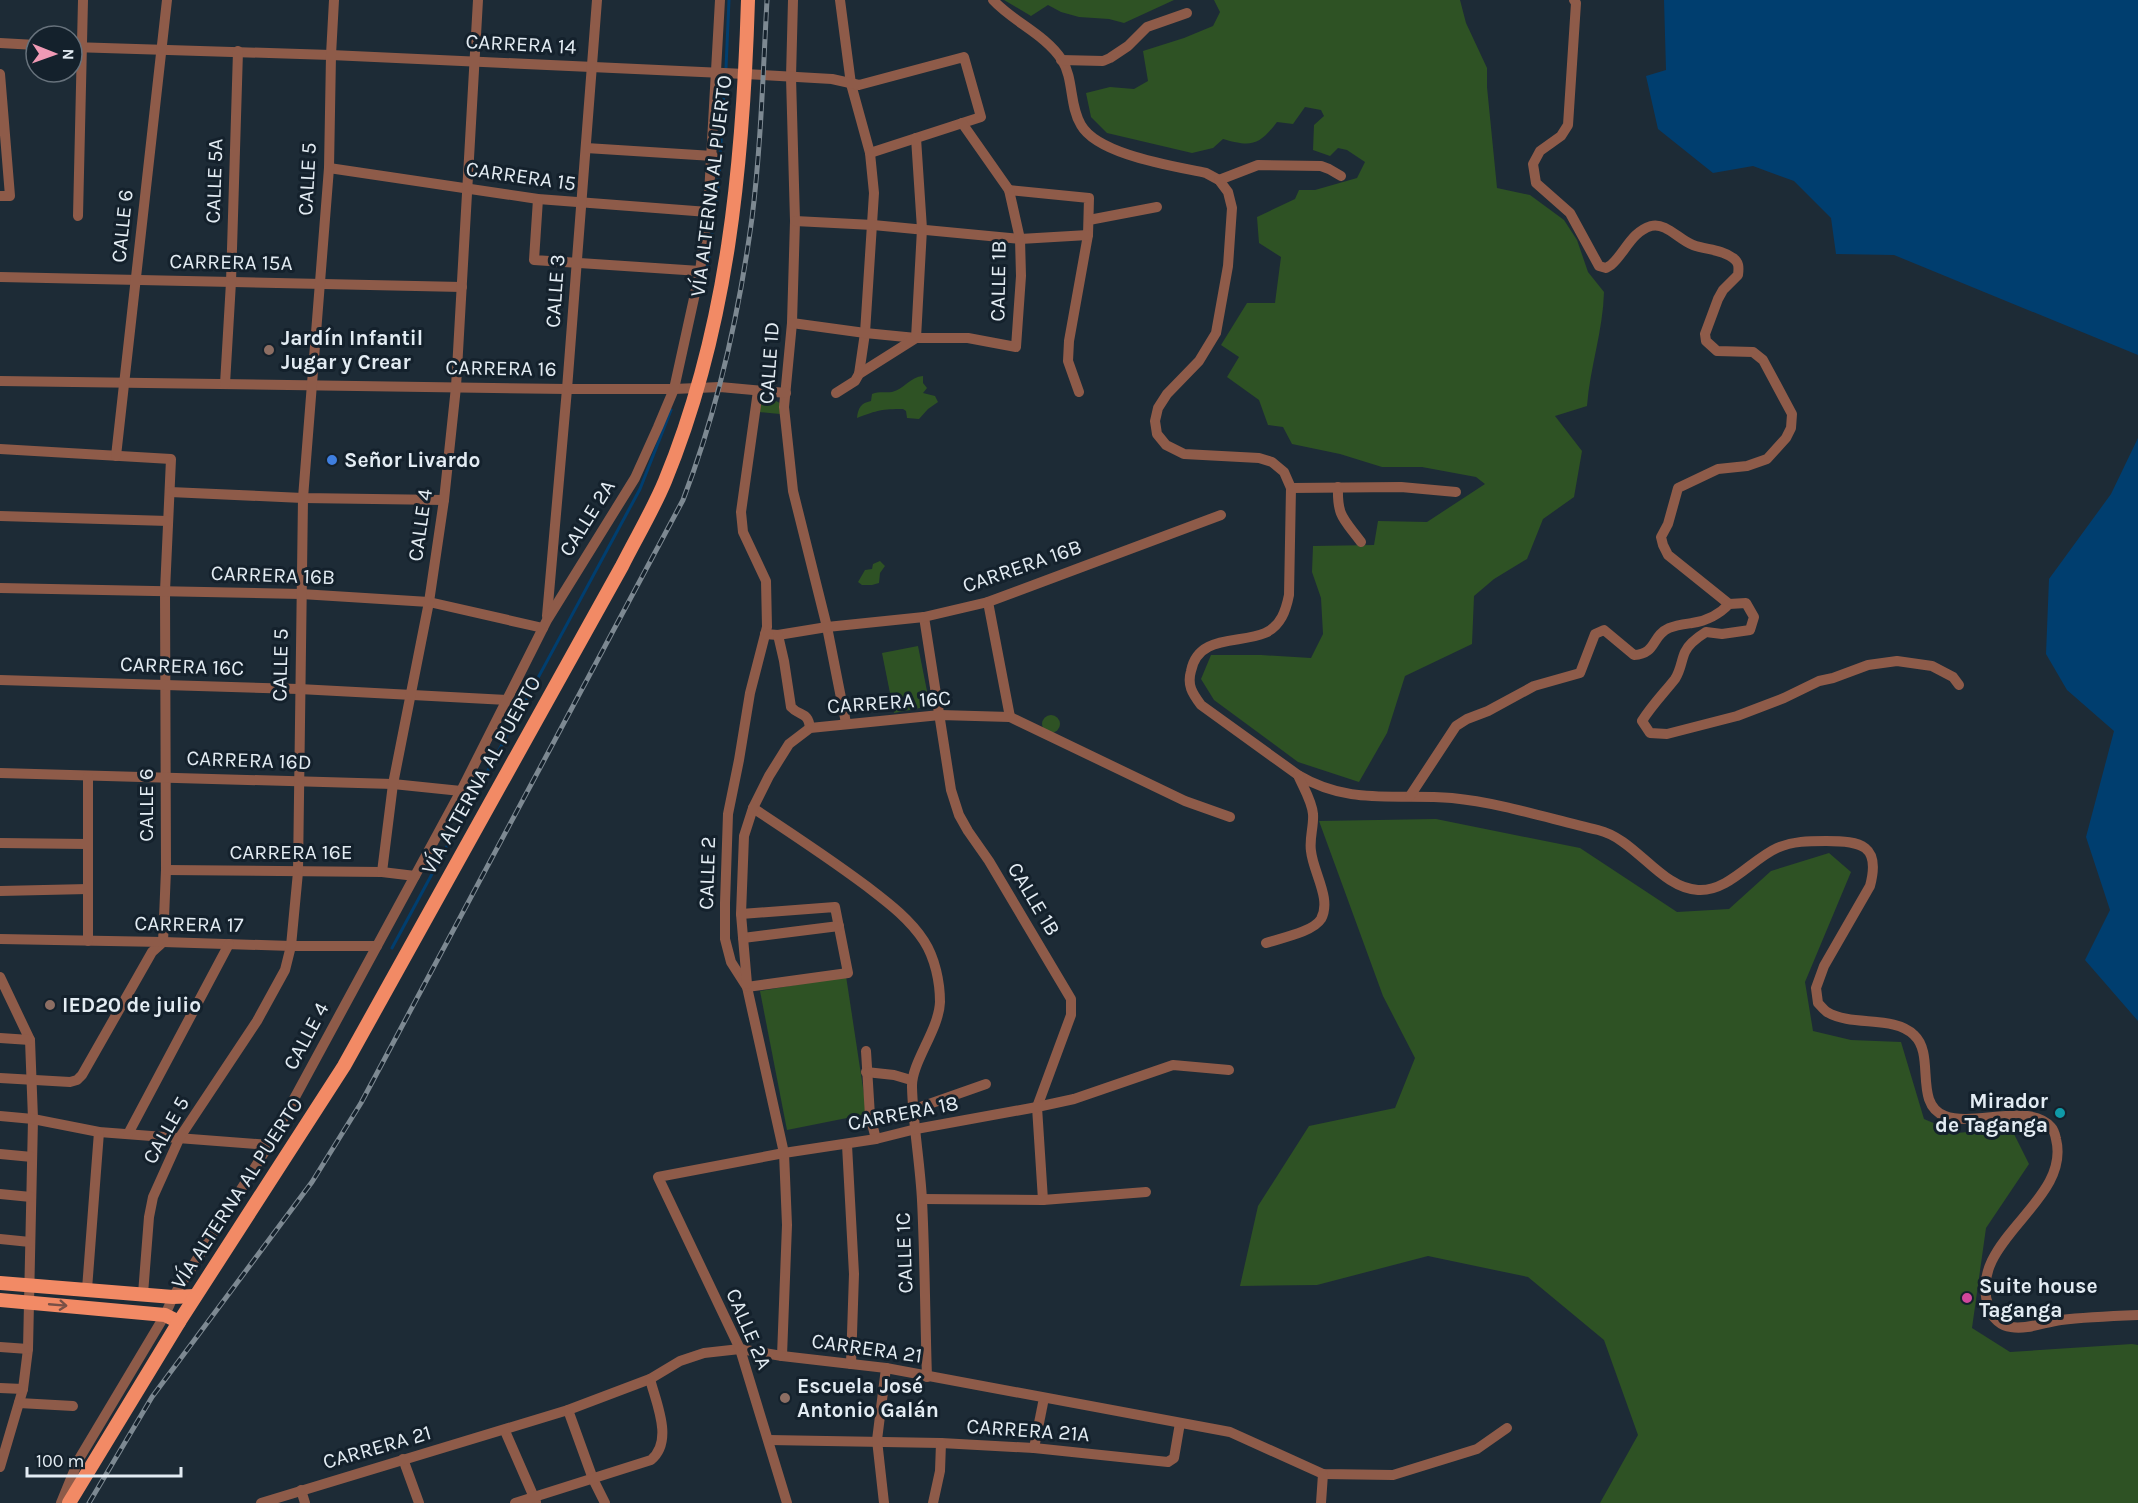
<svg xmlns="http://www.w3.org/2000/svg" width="2138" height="1503" font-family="Karla,sans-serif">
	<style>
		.green { fill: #2e5224 }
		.water { fill: #003e6f }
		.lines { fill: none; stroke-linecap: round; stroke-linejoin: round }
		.stream { stroke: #003e6f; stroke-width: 3 }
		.minor { stroke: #8e5b49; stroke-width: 10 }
		.major { stroke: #f28a65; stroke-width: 14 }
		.rail-casing { stroke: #7d8992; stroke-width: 5 }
		.rail { stroke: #14212c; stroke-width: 3; stroke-dasharray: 9; stroke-linecap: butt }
		.oneway { stroke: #785046 }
		.education-dot { fill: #8d6e63; stroke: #14212c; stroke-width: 2 }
		.shop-dot { fill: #3f7fe0; stroke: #14212c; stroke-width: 2 }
		.culture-dot { fill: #0f9aa8; stroke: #14212c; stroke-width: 2 }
		.hotel-dot { fill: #d1479c; stroke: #14212c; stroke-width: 2 }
		.labels { text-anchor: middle; stroke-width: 6; stroke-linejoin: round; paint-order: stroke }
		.street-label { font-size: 21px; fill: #e3ecf3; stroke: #14212c }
		.poi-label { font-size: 21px; font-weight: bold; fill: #e3ecf3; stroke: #14212c; text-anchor: start }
	</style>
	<rect width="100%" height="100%" fill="#1d2b36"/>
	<g class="green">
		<path d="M 1004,0 L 1174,0 L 1124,23 L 1109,19 L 1079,17 L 1061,12 L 1048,5 L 1031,16 Z"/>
		<path d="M 1214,0 L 1460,0 L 1466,23 L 1487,68 L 1487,87 L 1497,188 L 1530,195 L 1564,220 L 1577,240 L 1588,272 L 1604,292 C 1603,331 1590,367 1587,406 L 1555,416 L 1582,451 L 1574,497 L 1543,519 L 1527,559 L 1494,579 L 1474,596 L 1472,644 L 1405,676 L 1387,733 L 1359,782 L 1298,762 L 1214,700 L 1201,679 L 1211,655 L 1261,655 L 1311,658 L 1323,634 L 1321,598 L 1312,572 L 1313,546 L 1374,545 L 1378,521 L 1427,522 L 1485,484 L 1476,477 L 1422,467 L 1382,467 L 1340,454 L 1292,444 L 1283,427 L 1268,425 L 1259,400 L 1227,377 L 1239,357 L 1221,345 L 1247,303 L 1275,303 L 1281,257 L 1259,243 L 1257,217 L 1295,199 L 1299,190 L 1315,190 L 1357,178 L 1365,162 L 1347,150 L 1338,148 L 1330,156 L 1313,150 L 1314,125 L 1324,116 L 1321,110 L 1305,107 L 1293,124 L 1277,122 C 1259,146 1251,147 1223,139 L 1213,148 L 1192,153 L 1107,133 L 1091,117 L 1086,93 L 1110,87 L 1134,89 L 1148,81 L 1143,51 L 1184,38 L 1213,26 L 1220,12 Z"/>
		<path d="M 923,376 L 923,383 L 927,388 L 923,393 L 935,396 L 938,402 L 928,409 L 919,419 L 907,418 L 906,411 L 903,409 C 882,409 878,410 857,418 C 858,408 861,403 871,401 L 872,394 C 880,391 885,393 892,392 C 904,389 910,377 923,376 Z"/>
		<path d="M 772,399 L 780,403 L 780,414 L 758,412 L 758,404 Z"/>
		<path d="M 880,561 L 885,566 L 880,573 L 879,583 L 872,585 L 862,585 L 858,582 L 865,570 L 872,569 L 873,564 Z"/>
		<path d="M 918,646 L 930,706 L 894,713 L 882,653 Z"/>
		<circle cx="1051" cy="724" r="9"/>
		<path d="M 1436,819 L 1580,848 L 1677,912 L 1729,909 L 1771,871 L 1829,853 L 1851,872 L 1805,982 L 1813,1031 L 1851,1040 L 1901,1042 L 1924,1119 L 1957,1133 L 2011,1128 L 2029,1164 L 1986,1228 L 1972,1328 L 2010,1352 L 2132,1344 L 2138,1345 L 2138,1503 L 1600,1503 L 1638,1435 L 1604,1340 L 1528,1277 L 1428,1256 L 1317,1285 L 1240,1286 L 1258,1206 L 1309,1126 L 1395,1108 L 1415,1058 L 1383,996 L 1319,821 Z"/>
		<path d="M 846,976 L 867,1114 L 787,1130 L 760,991 Z"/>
	</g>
	<g class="water">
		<path d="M 1664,0 L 2138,0 L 2138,355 L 1894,255 L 1836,254 L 1831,218 L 1794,181 L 1753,166 L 1713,173 L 1658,129 L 1646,76 L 1666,70 Z"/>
		<path d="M 2138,438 L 2138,1021 L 2085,960 L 2110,910 L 2086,837 L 2114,731 L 2067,690 L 2046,654 L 2049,579 L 2111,494 Z"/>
	</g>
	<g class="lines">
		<g class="stream">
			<path d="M 726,68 L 729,0"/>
			<path d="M 707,271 L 719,178 L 724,91"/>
			<path d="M 392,948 L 640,489 L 671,410"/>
		</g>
		<g class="minor">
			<path d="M 793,0 L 791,77 L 795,221 L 792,323 L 784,407 L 793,491 L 827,627 L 846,723"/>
			<path d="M 840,0 L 851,84 L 870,153 L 874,193 L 865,333 L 859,374"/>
			<path d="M 993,0 C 1013,22 1045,34 1062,60 C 1074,79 1069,105 1081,125 C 1098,155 1174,166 1206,173 L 1219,180 L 1228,192 L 1232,208 L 1228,266 L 1216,333 L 1199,361 L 1167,394 L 1158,408 L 1155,421 L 1157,434 L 1166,445 L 1184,454 L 1259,458 L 1272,462 L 1284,472 L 1291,488 L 1289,595 C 1286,610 1281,626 1265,633 C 1240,644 1198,634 1191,671 C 1187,685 1192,693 1201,705 L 1298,775 C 1350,806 1395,793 1452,798 C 1502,803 1550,819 1598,830 C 1636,839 1660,888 1698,890 C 1728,892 1752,859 1777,848 C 1793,841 1809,841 1826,841 C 1861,841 1881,845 1870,886 L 1824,966 L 1816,988 L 1818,1003 C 1821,1006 1824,1010 1827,1012 C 1852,1027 1894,1015 1914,1035 C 1936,1055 1913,1104 1945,1116 C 1974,1127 2029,1102 2051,1127 C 2054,1130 2055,1134 2056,1139 C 2072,1203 1964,1241 1989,1308 C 1992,1318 2001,1326 2011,1327 C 2027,1330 2045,1322 2061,1320 C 2086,1317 2112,1316 2138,1315"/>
			<path d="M 1574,0 L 1576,3 L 1568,125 L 1561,136 L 1540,151 L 1533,164 L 1536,183 L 1570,213 L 1599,266 L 1606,268 L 1611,265 C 1625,253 1631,232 1651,226 C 1666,222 1679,240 1693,245 C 1706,250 1721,249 1733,258 C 1739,262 1739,267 1738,275 L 1723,290 L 1718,299 L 1705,334 L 1706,341 L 1717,351 L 1753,352 L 1763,360 L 1792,414 L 1791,428 L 1786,438 L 1767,459 L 1747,466 L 1718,469 L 1678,488 L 1668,524 L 1661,537 L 1663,545 L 1668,555 L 1729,604"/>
			<path d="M 0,43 L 36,45"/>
			<path d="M 72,47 L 331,55 L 745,74 L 832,79 L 859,85 L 964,57 L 981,117 L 870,153"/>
			<path d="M 1061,60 L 1103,61 L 1110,58 L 1128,46 L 1147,27 L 1187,13"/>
			<path d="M 0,74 L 10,196 L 0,196"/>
			<path d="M 586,148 L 713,156"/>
			<path d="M 329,168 L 538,199 L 708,212"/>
			<path d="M 1219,180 L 1258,165 L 1321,166 L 1329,169 L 1341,176"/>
			<path d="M 1009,190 L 1089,198 L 1088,235 L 1069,341 L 1068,361 L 1079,392"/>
			<path d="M 538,199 L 534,260 L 700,271"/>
			<path d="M 78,216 L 83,0"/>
			<path d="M 1089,220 L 1157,207"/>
			<path d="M 795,221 L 873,225 L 1020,239 L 1088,235"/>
			<path d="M 0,277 L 462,287"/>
			<path d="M 792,323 L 865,333 L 916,338 L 968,338 L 1016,347 L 1021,276 L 1020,239 L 1009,190 L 962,123"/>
			<path d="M 0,381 L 567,389 L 674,389 L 720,387 L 786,393"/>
			<path d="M 225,384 L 231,282 L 238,51"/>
			<path d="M 758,391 L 741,512 L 743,532 L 766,581 L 767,627 L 750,693 L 739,760 L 728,814 L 725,903 L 725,939 L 731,962 L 747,987 L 784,1153 L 787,1225 L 782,1356"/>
			<path d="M 836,393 L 855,381 L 859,374 L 916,338 L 922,229 L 916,138"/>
			<path d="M 0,449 L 171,459 L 165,591 L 166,870 L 163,942 L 152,952 L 82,1075 L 77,1080 L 70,1082 L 0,1078"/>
			<path d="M 116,456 L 167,0"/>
			<path d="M 1338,487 C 1337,517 1344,519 1361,542"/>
			<path d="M 1291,488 L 1401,487 L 1456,492"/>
			<path d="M 170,492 L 303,498 L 444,500"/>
			<path d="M 0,516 L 168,521"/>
			<path d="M 0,588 L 301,594 L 429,602 L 543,628"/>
			<path d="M 988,602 L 1010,717"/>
			<path d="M 547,616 L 567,389 L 597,0"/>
			<path d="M 924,617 L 951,790 L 959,815 L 968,831 L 989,861 L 1071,999 L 1071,1015 L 1037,1107 L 1043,1200"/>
			<path d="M 765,634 L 778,635 L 827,627 L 924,617 L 988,602 L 1221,515"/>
			<path d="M 778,635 L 784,661 L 791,707 C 800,717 808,711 810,728"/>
			<path d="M 0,680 L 299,689 L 507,700"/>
			<path d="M 0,773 L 393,784 L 461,791"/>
			<path d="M 1410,796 L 1456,726 L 1467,719 L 1488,711 L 1534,686 L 1580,673 L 1595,634 L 1604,630 L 1634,655 C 1657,654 1651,636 1669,628 C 1676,625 1685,624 1692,623 C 1706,621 1720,614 1729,604 L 1746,603 L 1754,617 L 1750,630 L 1722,634 L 1706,632 C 1698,637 1689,643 1685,652 C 1681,661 1681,670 1675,679 C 1664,693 1652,705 1642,721 L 1650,733 L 1667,734 L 1737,716 L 1784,698 L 1819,681 L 1833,678 L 1868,665 L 1897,661 L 1932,666 L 1953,677 L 1959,685"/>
			<path d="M 753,808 C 791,833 829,858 865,885 C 887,902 909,918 924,941 C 935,958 940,982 940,1002 C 939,1030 911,1063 912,1087 C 913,1125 920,1162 922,1200 C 925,1259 925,1318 927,1377"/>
			<path d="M 0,843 L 88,844"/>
			<path d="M 166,870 L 382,872 L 415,876"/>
			<path d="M 382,872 L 393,784 L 429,602 L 444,500 L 456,387 L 478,0"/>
			<path d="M 0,891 L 88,889"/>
			<path d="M 741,914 L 835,907 L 848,973 L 747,987"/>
			<path d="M 743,938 L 839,926"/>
			<path d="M 0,939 L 163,942 L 291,946 L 377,946"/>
			<path d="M 88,941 L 88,776"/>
			<path d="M 1266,943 C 1281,938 1313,932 1321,919 C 1332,899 1313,872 1311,851 C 1309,839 1314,826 1313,814 C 1312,801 1303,787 1298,775"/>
			<path d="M 0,977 L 30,1040 L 33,1119 L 28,1349 L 23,1389 L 0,1467"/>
			<path d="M 747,984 L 741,914 L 744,836 L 753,808 L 769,776 L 789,744 L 810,728 L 940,715 L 1010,717 L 1185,801 L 1230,817"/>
			<path d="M 0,1038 L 30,1040"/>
			<path d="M 866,1051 L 870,1116 L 876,1139"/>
			<path d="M 866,1072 L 894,1075 L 911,1080"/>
			<path d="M 912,1110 L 986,1084"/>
			<path d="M 0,1116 L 33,1119 L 99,1132 L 269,1145"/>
			<path d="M 128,1134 L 229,944"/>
			<path d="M 847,1145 L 854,1274 L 851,1364"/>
			<path d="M 0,1154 L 32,1157"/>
			<path d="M 0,1194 L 31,1197"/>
			<path d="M 922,1199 L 1043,1200 L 1146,1192"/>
			<path d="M 0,1239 L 30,1242"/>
			<path d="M 87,1289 L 99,1132"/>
			<path d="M 143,1294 L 149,1217 L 153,1197 L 180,1137 L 257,1021 L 285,970 L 291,946 L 298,872 L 303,498 L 329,168 L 331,55 L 334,0"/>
			<path d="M 0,1347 L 28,1349"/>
			<path d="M 0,1388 L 23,1389"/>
			<path d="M 19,1403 L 73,1406"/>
			<path d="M 568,1410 L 593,1479 L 605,1503"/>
			<path d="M 505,1431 L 536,1502"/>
			<path d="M 769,1440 L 941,1443 L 1034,1448 L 1168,1462 L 1174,1458 L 1180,1423"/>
			<path d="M 1034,1448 L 1044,1398"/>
			<path d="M 403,1459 L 419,1503"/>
			<path d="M 301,1490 L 305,1503"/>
			<path d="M 61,1503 L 79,1459 L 165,1315 L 173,1297 L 269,1145 L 461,791 L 547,620 L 635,478 L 658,427 L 674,389 L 700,271 L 708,212 L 720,0"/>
			<path d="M 261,1503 L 568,1410 L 650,1379 L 680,1361 L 704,1353 L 740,1349 L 782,1356 L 886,1368 L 1230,1432 L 1323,1474 L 1393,1475 L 1477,1449 L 1507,1428"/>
			<path d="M 515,1503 L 651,1460 C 674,1441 656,1403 650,1379"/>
			<path d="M 787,1503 L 740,1349 L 658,1177 L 784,1153 L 876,1139 L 916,1129 L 1037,1107 L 1074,1099 L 1173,1065 L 1229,1070"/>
			<path d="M 884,1503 L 877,1440 L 886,1368"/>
			<path d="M 933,1503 L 940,1471 L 941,1443"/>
			<path d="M 1321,1503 L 1323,1474"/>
		</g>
		<g class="major">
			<path d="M 0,1283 L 173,1297 L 195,1296"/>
			<path d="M 0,1300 L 165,1315 L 179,1322"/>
			<path d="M 69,1503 L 179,1322 L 344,1066 L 622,566 C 636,538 653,510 665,481 C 728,328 743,164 748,0"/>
		</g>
		<g class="rail-casing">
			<path id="rail" d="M 89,1503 L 152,1397 L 312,1182 L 361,1103 L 683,500 C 718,409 739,314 752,218 C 761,146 763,72 767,0"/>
		</g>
		<use href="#rail" class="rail"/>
	</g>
	<defs><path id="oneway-shaft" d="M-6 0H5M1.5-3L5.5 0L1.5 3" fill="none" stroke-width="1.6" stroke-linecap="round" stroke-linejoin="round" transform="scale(1.5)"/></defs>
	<use class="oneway" href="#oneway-shaft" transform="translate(58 1305) rotate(5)"/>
	<g class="education-dot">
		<circle cx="269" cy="350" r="6"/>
		<circle cx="50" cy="1005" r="6"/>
		<circle cx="785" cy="1398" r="6"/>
	</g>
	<circle class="shop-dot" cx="332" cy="460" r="6"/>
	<circle class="culture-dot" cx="2060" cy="1113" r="6"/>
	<circle class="hotel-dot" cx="1967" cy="1298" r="6"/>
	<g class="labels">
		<g class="street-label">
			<text transform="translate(521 44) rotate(3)" y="7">CARRERA 14</text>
			<text transform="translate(521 176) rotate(8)" y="7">CARRERA 15</text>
			<text transform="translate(307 179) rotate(-87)" y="7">CALLE 5</text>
			<text transform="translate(214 181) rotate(-88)" y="7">CALLE 5A</text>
			<text transform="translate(711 186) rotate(-83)" y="7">VÍA ALTERNA AL PUERTO</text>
			<text transform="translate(122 226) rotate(-84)" y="7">CALLE 6</text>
			<text transform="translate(231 262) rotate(1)" y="7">CARRERA 15A</text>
			<text transform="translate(998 281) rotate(-89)" y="7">CALLE 1B</text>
			<text transform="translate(555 291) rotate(-86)" y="7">CALLE 3</text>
			<text transform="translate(769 363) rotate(-86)" y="7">CALLE 1D</text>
			<text transform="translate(501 368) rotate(1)" y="7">CARRERA 16</text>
			<text transform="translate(587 518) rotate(-58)" y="7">CALLE 2A</text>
			<text transform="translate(420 525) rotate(-82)" y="7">CALLE 4</text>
			<text transform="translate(1022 566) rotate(-19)" y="7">CARRERA 16B</text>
			<text transform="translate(273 575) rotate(2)" y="7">CARRERA 16B</text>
			<text transform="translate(280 665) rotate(-89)" y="7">CALLE 5</text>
			<text transform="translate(182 666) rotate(2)" y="7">CARRERA 16C</text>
			<text transform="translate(889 702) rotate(-4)" y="7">CARRERA 16C</text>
			<text transform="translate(249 760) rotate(2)" y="7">CARRERA 16D</text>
			<text transform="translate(481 775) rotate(-61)" y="7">VÍA ALTERNA AL PUERTO</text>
			<text transform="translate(146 805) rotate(-90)" y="7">CALLE 6</text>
			<text x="291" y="859">CARRERA 16E</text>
			<text transform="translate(707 873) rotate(-88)" y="7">CALLE 2</text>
			<text transform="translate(1034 899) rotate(59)" y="7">CALLE 1B</text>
			<text transform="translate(189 924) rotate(1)" y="7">CARRERA 17</text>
			<text transform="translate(306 1036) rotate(-62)" y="7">CALLE 4</text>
			<text transform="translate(903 1113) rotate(-11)" y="7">CARRERA 18</text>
			<text transform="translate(166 1130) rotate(-61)" y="7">CALLE 5</text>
			<text transform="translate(237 1193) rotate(-57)" y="7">VÍA ALTERNA AL PUERTO</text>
			<text transform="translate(904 1253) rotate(-92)" y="7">CALLE 1C</text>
			<text transform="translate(749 1329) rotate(67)" y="7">CALLE 2A</text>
			<text transform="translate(867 1348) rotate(8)" y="7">CARRERA 21</text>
			<text transform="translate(1028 1430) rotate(4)" y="7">CARRERA 21A</text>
			<text transform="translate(377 1447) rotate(-16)" y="7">CARRERA 21</text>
		</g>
		<g class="poi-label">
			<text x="281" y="345">Jardín Infantil<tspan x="281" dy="24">Jugar y Crear</tspan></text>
			<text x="344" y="467">Señor Livardo</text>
			<text x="62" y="1012">IED20 de julio</text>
			<text x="2048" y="1108" text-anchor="end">Mirador<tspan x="2048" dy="24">de Taganga</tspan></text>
			<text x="1979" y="1293">Suite house<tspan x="1979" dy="24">Taganga</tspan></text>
			<text x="797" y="1393">Escuela José<tspan x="797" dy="24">Antonio Galán</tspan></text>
		</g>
	</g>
	<g transform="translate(54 54) rotate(91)"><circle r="28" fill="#14212c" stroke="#67727c" stroke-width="1.5"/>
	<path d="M0-4.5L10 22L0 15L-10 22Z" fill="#f09ab5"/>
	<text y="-9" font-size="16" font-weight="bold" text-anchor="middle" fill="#e3ecf3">N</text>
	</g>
	<path d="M27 1467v9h154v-9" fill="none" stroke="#e3ecf3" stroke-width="3"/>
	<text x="36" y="1467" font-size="18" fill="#e3ecf3" stroke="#14212c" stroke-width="4.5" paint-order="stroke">100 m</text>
</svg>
